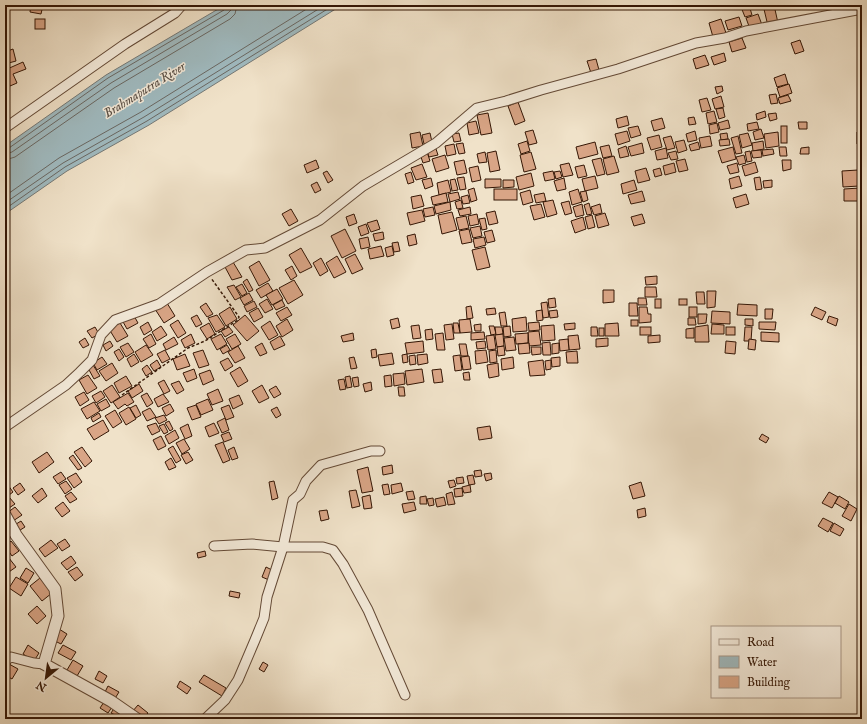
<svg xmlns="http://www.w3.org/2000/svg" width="867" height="724" font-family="'IM FELL English',serif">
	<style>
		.water { fill: #a0bbc1; stroke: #757976 }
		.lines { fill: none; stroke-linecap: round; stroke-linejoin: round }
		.shore { stroke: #6a6863; stroke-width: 1 }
		.building { fill: #d9a586; stroke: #341605 }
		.minor-casing { stroke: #634936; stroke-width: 11 }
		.tertiary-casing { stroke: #634936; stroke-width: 13 }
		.path { stroke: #341605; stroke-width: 1.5; stroke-dasharray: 3 2; stroke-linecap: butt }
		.minor { stroke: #f5ecdc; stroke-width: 9 }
		.tertiary { stroke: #f5ecdc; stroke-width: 11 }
		.labels { text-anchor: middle; stroke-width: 3; stroke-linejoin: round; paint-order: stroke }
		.water-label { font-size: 13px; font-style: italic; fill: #5a5047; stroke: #f5ecdc }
	</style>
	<rect width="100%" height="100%" fill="#f0e2c9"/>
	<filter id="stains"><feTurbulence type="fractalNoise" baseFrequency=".005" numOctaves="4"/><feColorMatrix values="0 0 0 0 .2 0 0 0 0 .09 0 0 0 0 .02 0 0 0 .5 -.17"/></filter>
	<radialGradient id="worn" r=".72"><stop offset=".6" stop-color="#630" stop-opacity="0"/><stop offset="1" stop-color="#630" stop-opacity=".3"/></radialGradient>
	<path class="water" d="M 225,5 L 342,5 L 149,125 L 67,171 L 5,214 L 5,146 L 106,75 Z"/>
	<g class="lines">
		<g class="shore">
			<path d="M 5,149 L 9,148 L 108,78 L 224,10 L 226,5"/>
			<path d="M 5,154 L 12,152 L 111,83 L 227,14 L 231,10 L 231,5"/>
			<path d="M 5,160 L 15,157 L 114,88 L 230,19 L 235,14 L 237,5"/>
			<path d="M 5,196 L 59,158 L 141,112 L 313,5"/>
			<path d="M 5,203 L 63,163 L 144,117 L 325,5"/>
			<path d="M 5,209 L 65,167 L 147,121 L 334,5"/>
		</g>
	</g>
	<g class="building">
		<path d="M 31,5 L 43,5 L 41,14 L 30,12 Z"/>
		<path d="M 749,5 L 752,15 L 745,17 L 741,7 Z"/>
		<path d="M 763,5 L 774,5 L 778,23 L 768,26 Z"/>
		<path d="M 758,14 L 762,25 L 750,29 L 746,18 Z"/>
		<path d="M 739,17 L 742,26 L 728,30 L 725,21 Z"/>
		<rect x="35" y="19" width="10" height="10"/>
		<path d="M 721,19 L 726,33 L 713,37 L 709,23 Z"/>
		<path d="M 742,38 L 746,48 L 732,52 L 729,42 Z"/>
		<path d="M 800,40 L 804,51 L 795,54 L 791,43 Z"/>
		<path d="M 13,49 L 16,61 L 5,64 L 5,52 Z"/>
		<path d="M 724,53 L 726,61 L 714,65 L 711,57 Z"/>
		<path d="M 705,55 L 709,65 L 696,69 L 693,59 Z"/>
		<path d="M 596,59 L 599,70 L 591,73 L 587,61 Z"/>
		<path d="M 23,62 L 26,69 L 13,74 L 17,83 L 10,86 L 5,70 Z"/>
		<path d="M 785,74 L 788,84 L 777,87 L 774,78 Z"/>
		<path d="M 789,84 L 792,93 L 780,97 L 777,88 Z"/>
		<path d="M 722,86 L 723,91 L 717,94 L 715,87 Z"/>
		<path d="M 776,94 L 778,103 L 771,104 L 769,95 Z"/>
		<path d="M 788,95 L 791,101 L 780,104 L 778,98 Z"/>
		<path d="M 721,96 L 724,107 L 715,109 L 712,99 Z"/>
		<path d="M 707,98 L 711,110 L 702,112 L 699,100 Z"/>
		<path d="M 518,102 L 525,121 L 515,125 L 508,106 Z"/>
		<path d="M 723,108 L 725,117 L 719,119 L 716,109 Z"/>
		<path d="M 714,111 L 717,122 L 708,124 L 706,113 Z"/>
		<path d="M 765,111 L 766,117 L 757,120 L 756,114 Z"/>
		<path d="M 488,113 L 492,133 L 481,135 L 477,115 Z"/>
		<path d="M 776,113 L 777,119 L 770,121 L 768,114 Z"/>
		<path d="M 627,116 L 629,125 L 618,128 L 616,119 Z"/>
		<path d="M 694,117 L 696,124 L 689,125 L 688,118 Z"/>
		<path d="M 662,118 L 665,128 L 654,131 L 651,121 Z"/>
		<path d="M 728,120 L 730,128 L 720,130 L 718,123 Z"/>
		<path d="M 476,121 L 479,133 L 469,135 L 467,123 Z"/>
		<path d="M 757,122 L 759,129 L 748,131 L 747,124 Z"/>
		<path d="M 798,122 L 807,122 L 807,129 L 799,129 Z"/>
		<path d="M 717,123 L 719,132 L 710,134 L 709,125 Z"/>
		<path d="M 638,126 L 641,135 L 631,138 L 628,128 Z"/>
		<rect x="781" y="126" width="6" height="17"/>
		<path d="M 761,129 L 764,138 L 755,140 L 753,132 Z"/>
		<path d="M 533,130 L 537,143 L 529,145 L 525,132 Z"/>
		<path d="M 627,131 L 630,141 L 618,145 L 615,134 Z"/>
		<path d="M 695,131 L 697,140 L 688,142 L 686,134 Z"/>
		<path d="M 862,131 L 862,144 L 857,144 L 857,132 Z"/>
		<path d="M 420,132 L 423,146 L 412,148 L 410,134 Z"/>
		<path d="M 778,132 L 779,146 L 766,148 L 764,134 Z"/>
		<path d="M 430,133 L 432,142 L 424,144 L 422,135 Z"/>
		<path d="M 459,133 L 461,141 L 454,142 L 452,134 Z"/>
		<path d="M 727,133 L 728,139 L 721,140 L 720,134 Z"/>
		<path d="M 748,133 L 752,145 L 742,148 L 739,135 Z"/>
		<path d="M 659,135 L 662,147 L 651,150 L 647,138 Z"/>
		<path d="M 671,136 L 675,148 L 667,150 L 663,138 Z"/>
		<path d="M 710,136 L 712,146 L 701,148 L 699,138 Z"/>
		<path d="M 738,136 L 742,153 L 736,154 L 731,138 Z"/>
		<path d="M 729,139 L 730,145 L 720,146 L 719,140 Z"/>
		<path d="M 684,140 L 687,150 L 678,153 L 675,142 Z"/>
		<path d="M 527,141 L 530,151 L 521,154 L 518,144 Z"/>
		<path d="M 763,141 L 764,149 L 753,151 L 752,143 Z"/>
		<path d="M 595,142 L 598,154 L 579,159 L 576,147 Z"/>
		<path d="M 698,142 L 700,149 L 691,151 L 689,145 Z"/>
		<path d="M 463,143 L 465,153 L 459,154 L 456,144 Z"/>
		<path d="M 642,143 L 644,153 L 631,156 L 628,147 Z"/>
		<path d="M 454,144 L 456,154 L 447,156 L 445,146 Z"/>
		<path d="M 609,145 L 612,156 L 603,158 L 600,147 Z"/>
		<path d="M 435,146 L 438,155 L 429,157 L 426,148 Z"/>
		<path d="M 626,146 L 629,156 L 620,158 L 618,149 Z"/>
		<path d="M 733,147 L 736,159 L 722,163 L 718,151 Z"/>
		<path d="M 779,147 L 786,147 L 787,156 L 780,156 Z"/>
		<path d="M 809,147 L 809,154 L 800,154 L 801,148 Z"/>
		<path d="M 666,148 L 668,158 L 657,160 L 655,151 Z"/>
		<path d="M 773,149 L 774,154 L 763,156 L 762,150 Z"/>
		<path d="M 761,150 L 762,157 L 753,158 L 751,151 Z"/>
		<path d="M 496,151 L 500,170 L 490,172 L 487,153 Z"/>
		<path d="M 676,151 L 678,159 L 671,160 L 668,153 Z"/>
		<path d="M 750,151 L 752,161 L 747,162 L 745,152 Z"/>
		<path d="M 427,152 L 430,161 L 423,163 L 420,154 Z"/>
		<path d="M 485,152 L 487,162 L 479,163 L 477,154 Z"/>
		<path d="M 531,152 L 536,169 L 524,172 L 520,155 Z"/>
		<path d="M 445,155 L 449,168 L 436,172 L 432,159 Z"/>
		<path d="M 744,155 L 746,163 L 739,165 L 736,157 Z"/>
		<path d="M 614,156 L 619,172 L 607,175 L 603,159 Z"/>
		<path d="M 601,158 L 605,174 L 597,176 L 592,160 Z"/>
		<path d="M 685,159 L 688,170 L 679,172 L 676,161 Z"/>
		<path d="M 316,160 L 319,168 L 307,173 L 304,165 Z"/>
		<path d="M 464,160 L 467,173 L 457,175 L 454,162 Z"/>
		<path d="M 782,160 L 791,160 L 791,169 L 783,171 Z"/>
		<path d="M 755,162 L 758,172 L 745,176 L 742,166 Z"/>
		<path d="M 569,163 L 573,175 L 563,177 L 560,165 Z"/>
		<path d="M 674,163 L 676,172 L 665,175 L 663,166 Z"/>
		<path d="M 737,163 L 739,172 L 730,174 L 727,166 Z"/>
		<path d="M 422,164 L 427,177 L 416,180 L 411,168 Z"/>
		<path d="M 584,165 L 587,176 L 578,178 L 575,167 Z"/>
		<path d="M 478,166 L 481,180 L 472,182 L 469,168 Z"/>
		<path d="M 646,168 L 650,180 L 638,183 L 635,171 Z"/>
		<path d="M 660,168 L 662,175 L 655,177 L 653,170 Z"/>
		<path d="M 858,170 L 859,186 L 843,187 L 842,171 Z"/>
		<path d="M 327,171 L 333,180 L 328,183 L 323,173 Z"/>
		<path d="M 553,171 L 555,179 L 545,181 L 543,173 Z"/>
		<path d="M 560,171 L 562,177 L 556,179 L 554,172 Z"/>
		<path d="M 411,172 L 414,182 L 408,184 L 405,174 Z"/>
		<path d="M 531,173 L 534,186 L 519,190 L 516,177 Z"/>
		<path d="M 595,176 L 598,188 L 585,191 L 582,179 Z"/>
		<path d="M 739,176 L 742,186 L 731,189 L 729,179 Z"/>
		<path d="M 464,177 L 466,189 L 460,190 L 457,178 Z"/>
		<path d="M 760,177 L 762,189 L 756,190 L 754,178 Z"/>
		<path d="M 431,178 L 433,186 L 425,189 L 422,180 Z"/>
		<path d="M 564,178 L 566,189 L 557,191 L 554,181 Z"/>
		<path d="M 455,179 L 458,190 L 452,191 L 450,180 Z"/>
		<path d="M 485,179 L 501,179 L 501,187 L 485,188 Z"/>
		<path d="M 448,180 L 451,192 L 439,195 L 437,183 Z"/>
		<path d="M 503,180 L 514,180 L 514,187 L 503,188 Z"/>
		<path d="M 634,180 L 637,190 L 623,194 L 621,184 Z"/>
		<path d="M 772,180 L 772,187 L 764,188 L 763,181 Z"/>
		<path d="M 317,182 L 321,190 L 315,193 L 311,185 Z"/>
		<path d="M 474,188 L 477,200 L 471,202 L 468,190 Z"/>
		<path d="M 860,188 L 860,201 L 844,201 L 844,189 Z"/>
		<rect x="494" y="189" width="23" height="11"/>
		<path d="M 578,189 L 582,202 L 572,205 L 569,192 Z"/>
		<path d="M 530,190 L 533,202 L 523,205 L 520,193 Z"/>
		<path d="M 586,191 L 588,200 L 583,202 L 580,192 Z"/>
		<path d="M 642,191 L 645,201 L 631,204 L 628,195 Z"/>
		<path d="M 458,192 L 460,199 L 450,202 L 448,194 Z"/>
		<path d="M 446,193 L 448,202 L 433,205 L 431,197 Z"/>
		<path d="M 544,193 L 546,201 L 536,203 L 534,195 Z"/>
		<path d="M 746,194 L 749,204 L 736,208 L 733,198 Z"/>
		<path d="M 421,195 L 424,206 L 413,209 L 411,197 Z"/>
		<path d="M 468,195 L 470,203 L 463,204 L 461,197 Z"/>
		<path d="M 461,200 L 463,208 L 457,209 L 455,202 Z"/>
		<path d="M 553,200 L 557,214 L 547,217 L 543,202 Z"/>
		<path d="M 569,201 L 572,213 L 565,215 L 561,203 Z"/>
		<path d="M 450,202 L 451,210 L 436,214 L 434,206 Z"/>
		<path d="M 589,203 L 592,214 L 587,215 L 584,205 Z"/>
		<path d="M 541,204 L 545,217 L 534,220 L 530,206 Z"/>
		<path d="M 582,204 L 584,215 L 576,217 L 573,207 Z"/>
		<path d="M 600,204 L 602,213 L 594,215 L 591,207 Z"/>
		<path d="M 433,207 L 435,215 L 425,217 L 423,209 Z"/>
		<path d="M 470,207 L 471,214 L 460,216 L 458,210 Z"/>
		<path d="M 291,209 L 298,221 L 289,226 L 282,214 Z"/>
		<path d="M 422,210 L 425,221 L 410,225 L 407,213 Z"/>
		<path d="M 495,211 L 498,223 L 489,225 L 486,213 Z"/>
		<path d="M 452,212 L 457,230 L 442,234 L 438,215 Z"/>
		<path d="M 605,213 L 609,225 L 598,228 L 595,216 Z"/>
		<path d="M 354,214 L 357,223 L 349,226 L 346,217 Z"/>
		<path d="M 477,214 L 479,224 L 470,226 L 468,216 Z"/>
		<path d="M 642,214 L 645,223 L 634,226 L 631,217 Z"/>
		<path d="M 592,215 L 595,227 L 588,229 L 585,217 Z"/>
		<path d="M 466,216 L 469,228 L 459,230 L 456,218 Z"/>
		<path d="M 583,217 L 586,229 L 575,233 L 571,221 Z"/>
		<path d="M 485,218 L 487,229 L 482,230 L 479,219 Z"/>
		<path d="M 377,220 L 380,229 L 371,232 L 367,223 Z"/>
		<path d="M 366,224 L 369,233 L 361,236 L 358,227 Z"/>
		<path d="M 480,226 L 482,236 L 473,238 L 470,228 Z"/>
		<path d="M 345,229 L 356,251 L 342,258 L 331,236 Z"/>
		<path d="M 469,229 L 472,242 L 462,244 L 459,231 Z"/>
		<path d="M 492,230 L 495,241 L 487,243 L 484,232 Z"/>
		<path d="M 383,232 L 384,239 L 375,241 L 373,234 Z"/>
		<path d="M 415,234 L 417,244 L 409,246 L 407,236 Z"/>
		<path d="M 368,237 L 370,247 L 361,249 L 359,239 Z"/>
		<path d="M 484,237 L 486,245 L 475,248 L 473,239 Z"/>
		<path d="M 398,242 L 400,251 L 394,252 L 392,243 Z"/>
		<path d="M 381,246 L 384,256 L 370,259 L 368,249 Z"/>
		<path d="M 392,246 L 394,255 L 387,257 L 385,248 Z"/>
		<path d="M 485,247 L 490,267 L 477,270 L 472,250 Z"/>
		<path d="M 301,248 L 312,267 L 300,273 L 289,255 Z"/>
		<path d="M 355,254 L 363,269 L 352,274 L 345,259 Z"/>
		<path d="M 337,256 L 346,272 L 334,278 L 326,263 Z"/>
		<path d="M 321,258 L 328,271 L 320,276 L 313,263 Z"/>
		<path d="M 259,261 L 270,280 L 259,286 L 249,267 Z"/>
		<path d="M 233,262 L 242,277 L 232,280 L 225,267 Z"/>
		<path d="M 292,266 L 297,276 L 291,280 L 285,270 Z"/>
		<path d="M 657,276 L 657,284 L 646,285 L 645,277 Z"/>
		<path d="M 247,279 L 253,290 L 249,292 L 243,282 Z"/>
		<path d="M 294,280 L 303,295 L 288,304 L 279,288 Z"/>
		<path d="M 268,283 L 273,291 L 261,298 L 256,290 Z"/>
		<path d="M 242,284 L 247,293 L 242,296 L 236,287 Z"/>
		<path d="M 234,285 L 241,297 L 235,300 L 227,287 Z"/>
		<path d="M 645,287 L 656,287 L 657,297 L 645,297 Z"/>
		<path d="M 277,289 L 283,299 L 272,305 L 266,295 Z"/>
		<path d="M 603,290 L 614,290 L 614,302 L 603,303 Z"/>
		<path d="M 707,291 L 716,291 L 715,307 L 707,308 Z"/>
		<path d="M 696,292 L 704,292 L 705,304 L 697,304 Z"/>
		<path d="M 249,293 L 253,300 L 244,305 L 240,298 Z"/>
		<path d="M 555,298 L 556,307 L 549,308 L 548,299 Z"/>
		<path d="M 638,298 L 646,298 L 647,305 L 638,305 Z"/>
		<path d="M 267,299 L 273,309 L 265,313 L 259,304 Z"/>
		<rect x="655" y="299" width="6" height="9"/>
		<rect x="679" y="299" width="8" height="6"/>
		<path d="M 282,300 L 285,306 L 276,310 L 273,305 Z"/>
		<path d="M 254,301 L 257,307 L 247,312 L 244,306 Z"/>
		<path d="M 547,302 L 549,317 L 543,318 L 541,303 Z"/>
		<path d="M 167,303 L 175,316 L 164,323 L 155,309 Z"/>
		<path d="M 206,303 L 213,314 L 207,317 L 200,307 Z"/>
		<path d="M 629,303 L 637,303 L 638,316 L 629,316 Z"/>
		<path d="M 738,304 L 757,305 L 757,316 L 737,315 Z"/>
		<path d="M 471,306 L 473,318 L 467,319 L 466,307 Z"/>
		<path d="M 230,307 L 237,319 L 226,326 L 219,314 Z"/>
		<path d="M 287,307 L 292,315 L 281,321 L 276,313 Z"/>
		<path d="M 639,307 L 647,307 L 648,314 L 651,314 L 651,322 L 639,323 Z"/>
		<rect x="689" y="307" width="8" height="10"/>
		<path d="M 815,307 L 826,312 L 822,320 L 811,315 Z"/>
		<path d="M 258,308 L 263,317 L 254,322 L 249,313 Z"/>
		<path d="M 495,308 L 496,314 L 487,315 L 486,309 Z"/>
		<path d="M 765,309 L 773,309 L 772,319 L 765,319 Z"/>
		<path d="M 542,310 L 543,320 L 537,321 L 536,311 Z"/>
		<path d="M 557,310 L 558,317 L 550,318 L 549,311 Z"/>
		<path d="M 712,311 L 730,312 L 730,324 L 711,323 Z"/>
		<path d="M 505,312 L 507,326 L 501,326 L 499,313 Z"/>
		<path d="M 133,314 L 138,323 L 127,329 L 122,320 Z"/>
		<path d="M 698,314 L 707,314 L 706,323 L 698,324 Z"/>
		<path d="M 197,315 L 202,324 L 196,327 L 191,318 Z"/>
		<path d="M 217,315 L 225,327 L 216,332 L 208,318 Z"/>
		<path d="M 245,315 L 259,331 L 247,341 L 233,325 Z"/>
		<path d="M 829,316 L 838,319 L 836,326 L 827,322 Z"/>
		<path d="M 526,317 L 527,331 L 513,332 L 512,319 Z"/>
		<path d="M 398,318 L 400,327 L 392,329 L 390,320 Z"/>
		<path d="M 688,318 L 695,318 L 696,325 L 688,325 Z"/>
		<path d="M 287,319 L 293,330 L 282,337 L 276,326 Z"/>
		<path d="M 470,319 L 472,332 L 460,333 L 459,320 Z"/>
		<path d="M 745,319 L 753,319 L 753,326 L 745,325 Z"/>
		<path d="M 178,320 L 186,333 L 178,338 L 170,325 Z"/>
		<rect x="631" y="320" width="7" height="6"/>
		<path d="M 270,321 L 278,335 L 269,340 L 261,327 Z"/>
		<path d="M 148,322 L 152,330 L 144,335 L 140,327 Z"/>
		<path d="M 539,322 L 540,330 L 529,331 L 528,323 Z"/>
		<path d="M 759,322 L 776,322 L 775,330 L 759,329 Z"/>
		<path d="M 120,323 L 128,336 L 117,342 L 109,329 Z"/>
		<path d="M 209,323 L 215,334 L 207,339 L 200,328 Z"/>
		<path d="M 453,323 L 458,323 L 460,333 L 454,333 Z"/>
		<path d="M 575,323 L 575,329 L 565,330 L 564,324 Z"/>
		<path d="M 618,323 L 619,336 L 605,336 L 605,324 Z"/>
		<path d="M 452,324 L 454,339 L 446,340 L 444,325 Z"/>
		<path d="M 481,324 L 481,331 L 475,331 L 474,325 Z"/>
		<path d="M 712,324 L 724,325 L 724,334 L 711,334 Z"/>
		<path d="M 419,325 L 421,338 L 413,339 L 411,326 Z"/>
		<path d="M 554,325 L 555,340 L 542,341 L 541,326 Z"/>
		<path d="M 708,325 L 709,342 L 695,342 L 695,327 Z"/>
		<path d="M 161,326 L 167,335 L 157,341 L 152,332 Z"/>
		<path d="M 489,326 L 494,326 L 496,334 L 491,335 Z"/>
		<path d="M 510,326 L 511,336 L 504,337 L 503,327 Z"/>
		<path d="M 95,327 L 99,334 L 92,338 L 87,331 Z"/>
		<path d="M 229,327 L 233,332 L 225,337 L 221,331 Z"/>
		<path d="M 495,327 L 502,327 L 503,334 L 496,335 Z"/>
		<path d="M 591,327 L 597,327 L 598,336 L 591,336 Z"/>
		<rect x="640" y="327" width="11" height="8"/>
		<rect x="726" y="327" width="9" height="8"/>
		<path d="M 745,327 L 752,327 L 751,341 L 744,341 Z"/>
		<rect x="599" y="328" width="5" height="8"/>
		<path d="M 694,328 L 694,338 L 686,338 L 686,329 Z"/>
		<path d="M 432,329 L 433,339 L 426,340 L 425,330 Z"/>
		<path d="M 539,331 L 541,345 L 529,346 L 528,332 Z"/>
		<path d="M 484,332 L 485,339 L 471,340 L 471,333 Z"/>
		<path d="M 761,332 L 779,333 L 779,342 L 761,341 Z"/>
		<path d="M 353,333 L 354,340 L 343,342 L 341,336 Z"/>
		<path d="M 443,333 L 445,350 L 437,350 L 435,334 Z"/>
		<path d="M 528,333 L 528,343 L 516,344 L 515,334 Z"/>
		<path d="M 151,334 L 156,344 L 149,348 L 143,339 Z"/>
		<path d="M 191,334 L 195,343 L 185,348 L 181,340 Z"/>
		<path d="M 221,334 L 227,344 L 217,350 L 211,339 Z"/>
		<path d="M 235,334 L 241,344 L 232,349 L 226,339 Z"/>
		<path d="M 503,334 L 504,346 L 497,347 L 495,335 Z"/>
		<path d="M 494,335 L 496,349 L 488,350 L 486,336 Z"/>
		<path d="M 578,335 L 580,349 L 569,350 L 568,336 Z"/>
		<path d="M 660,335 L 660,342 L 648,343 L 648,336 Z"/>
		<path d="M 280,336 L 285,345 L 274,350 L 270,342 Z"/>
		<path d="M 174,337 L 178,344 L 166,350 L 163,344 Z"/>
		<path d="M 514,337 L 516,350 L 506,351 L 504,338 Z"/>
		<path d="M 85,338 L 89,345 L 83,348 L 79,342 Z"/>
		<path d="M 608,338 L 608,346 L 596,347 L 596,339 Z"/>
		<path d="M 568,339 L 569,350 L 560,351 L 559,340 Z"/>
		<path d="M 749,339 L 756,340 L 755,350 L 748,349 Z"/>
		<path d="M 110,341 L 113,346 L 106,351 L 103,345 Z"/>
		<path d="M 423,341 L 424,352 L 407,354 L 405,343 Z"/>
		<path d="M 485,341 L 486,348 L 477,349 L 476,342 Z"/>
		<path d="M 726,341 L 736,342 L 735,354 L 725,353 Z"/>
		<path d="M 550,342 L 551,355 L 543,355 L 542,343 Z"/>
		<path d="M 128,343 L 134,352 L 126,357 L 120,347 Z"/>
		<path d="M 262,343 L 267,353 L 260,356 L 255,347 Z"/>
		<path d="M 529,343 L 530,353 L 519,354 L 518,344 Z"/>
		<path d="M 559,343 L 559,353 L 552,354 L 552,344 Z"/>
		<path d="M 459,344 L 466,344 L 468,356 L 461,356 Z"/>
		<path d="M 146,345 L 153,355 L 141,362 L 135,352 Z"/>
		<path d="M 227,345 L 230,350 L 223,354 L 220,349 Z"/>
		<path d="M 238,346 L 245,358 L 235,363 L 228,352 Z"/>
		<path d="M 504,346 L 505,355 L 498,356 L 497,347 Z"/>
		<path d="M 531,347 L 541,347 L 541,354 L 532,355 Z"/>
		<path d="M 119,349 L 124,357 L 119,361 L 114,352 Z"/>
		<path d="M 376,349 L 377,357 L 372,358 L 371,350 Z"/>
		<path d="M 165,350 L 170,359 L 162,363 L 157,354 Z"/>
		<path d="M 203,350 L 209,365 L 199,368 L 193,353 Z"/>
		<path d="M 486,350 L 488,362 L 476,364 L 475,351 Z"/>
		<path d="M 496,350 L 497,362 L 490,363 L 489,351 Z"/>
		<path d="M 577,351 L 578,363 L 567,363 L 566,352 Z"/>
		<path d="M 392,353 L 394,364 L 380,366 L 378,355 Z"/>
		<path d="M 134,354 L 139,362 L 131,367 L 127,359 Z"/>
		<path d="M 185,354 L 190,366 L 177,370 L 173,359 Z"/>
		<path d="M 407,354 L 408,362 L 403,363 L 402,355 Z"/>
		<path d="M 427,354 L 428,363 L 418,365 L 417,355 Z"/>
		<path d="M 415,355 L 416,364 L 410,365 L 409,356 Z"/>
		<path d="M 460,355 L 462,370 L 455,371 L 453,356 Z"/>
		<path d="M 469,356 L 471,369 L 463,370 L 461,357 Z"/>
		<path d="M 102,357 L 107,364 L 97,370 L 93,363 Z"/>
		<path d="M 354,357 L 357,368 L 351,369 L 349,358 Z"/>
		<path d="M 513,357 L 514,368 L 502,370 L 501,359 Z"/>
		<path d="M 560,357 L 560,366 L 552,367 L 551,358 Z"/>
		<path d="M 228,358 L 233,366 L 225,371 L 220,362 Z"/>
		<path d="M 157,360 L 161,367 L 154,371 L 150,365 Z"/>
		<path d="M 543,360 L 545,375 L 530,376 L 528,362 Z"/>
		<path d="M 551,360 L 551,369 L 546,370 L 545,361 Z"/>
		<path d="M 112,363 L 118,373 L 106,381 L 99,371 Z"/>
		<path d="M 498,363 L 499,376 L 489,378 L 487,365 Z"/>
		<path d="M 93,365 L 100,376 L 94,379 L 88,368 Z"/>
		<path d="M 147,365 L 152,372 L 146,376 L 142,369 Z"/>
		<path d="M 240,367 L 248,381 L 238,387 L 230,373 Z"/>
		<path d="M 194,369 L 197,378 L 187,382 L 183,373 Z"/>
		<path d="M 422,369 L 424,382 L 407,385 L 405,371 Z"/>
		<path d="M 441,369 L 443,382 L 434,383 L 432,370 Z"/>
		<path d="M 210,370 L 214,380 L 203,385 L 199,374 Z"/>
		<path d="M 469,372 L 470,380 L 464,380 L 463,373 Z"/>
		<path d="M 404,373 L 405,384 L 394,386 L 393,374 Z"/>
		<path d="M 88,375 L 97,388 L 87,394 L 79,380 Z"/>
		<path d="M 391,375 L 392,386 L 385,387 L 384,376 Z"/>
		<path d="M 126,376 L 132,386 L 119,393 L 114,383 Z"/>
		<path d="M 350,376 L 352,387 L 347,388 L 345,377 Z"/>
		<path d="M 358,377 L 359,386 L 354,387 L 352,378 Z"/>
		<path d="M 344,379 L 346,389 L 340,390 L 338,380 Z"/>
		<path d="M 164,380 L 170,391 L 164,394 L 158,383 Z"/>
		<path d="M 179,381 L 184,390 L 177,394 L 171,384 Z"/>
		<path d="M 371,382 L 372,390 L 365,392 L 363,384 Z"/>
		<path d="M 139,384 L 143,391 L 132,398 L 128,391 Z"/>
		<path d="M 112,385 L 120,397 L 111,403 L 103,391 Z"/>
		<path d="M 262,385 L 269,398 L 259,403 L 252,391 Z"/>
		<path d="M 276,386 L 281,394 L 274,398 L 269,390 Z"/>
		<path d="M 398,387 L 404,387 L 405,396 L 399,396 Z"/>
		<path d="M 218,389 L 223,401 L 212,405 L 207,394 Z"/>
		<path d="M 101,391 L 105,397 L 96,403 L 92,396 Z"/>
		<path d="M 84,392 L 89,400 L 80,406 L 75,397 Z"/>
		<path d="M 128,393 L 134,402 L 127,406 L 125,404 L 118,409 L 113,402 Z"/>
		<path d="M 147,393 L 153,403 L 147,407 L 141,396 Z"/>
		<path d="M 163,394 L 169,402 L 158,407 L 154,399 Z"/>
		<path d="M 239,395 L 243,404 L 233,409 L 229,399 Z"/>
		<path d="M 106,399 L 110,406 L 101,411 L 97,404 Z"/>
		<path d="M 208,399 L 213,410 L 201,415 L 196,404 Z"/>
		<path d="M 94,402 L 100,411 L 87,419 L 81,409 Z"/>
		<path d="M 170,404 L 174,411 L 166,416 L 162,408 Z"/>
		<path d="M 136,405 L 141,415 L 136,418 L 130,408 Z"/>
		<path d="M 196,405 L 201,417 L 192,420 L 187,408 Z"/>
		<path d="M 229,405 L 234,417 L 226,420 L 221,408 Z"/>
		<path d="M 129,407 L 136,419 L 126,425 L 119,413 Z"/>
		<path d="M 277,407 L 281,415 L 276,418 L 271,410 Z"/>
		<path d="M 150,408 L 156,417 L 147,421 L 142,412 Z"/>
		<path d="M 115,410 L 122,422 L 113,428 L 105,416 Z"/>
		<path d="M 99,413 L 101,417 L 93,422 L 91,418 Z"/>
		<path d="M 164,415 L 167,420 L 159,424 L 155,418 Z"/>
		<path d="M 225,418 L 229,430 L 222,433 L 217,422 Z"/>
		<path d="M 103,420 L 109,431 L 94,440 L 87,429 Z"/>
		<path d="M 169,421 L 173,429 L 170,431 L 165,423 Z"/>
		<path d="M 156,423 L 160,431 L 152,435 L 147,426 Z"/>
		<path d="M 214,423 L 219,433 L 209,437 L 205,427 Z"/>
		<path d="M 164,424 L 168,432 L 164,434 L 159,426 Z"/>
		<path d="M 188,424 L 192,436 L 185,439 L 180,428 Z"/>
		<path d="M 490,426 L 492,438 L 479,440 L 477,428 Z"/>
		<path d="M 175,430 L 179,438 L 169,444 L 165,436 Z"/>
		<path d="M 229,432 L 232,439 L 224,442 L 221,435 Z"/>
		<path d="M 762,434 L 769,438 L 766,443 L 759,439 Z"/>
		<path d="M 161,436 L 166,446 L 158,450 L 153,440 Z"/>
		<path d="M 184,439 L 190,449 L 182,454 L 176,443 Z"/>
		<path d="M 223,442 L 230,460 L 223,463 L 215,445 Z"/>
		<path d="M 173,446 L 181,460 L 176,463 L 168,449 Z"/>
		<path d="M 82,447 L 92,461 L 85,467 L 74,452 Z"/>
		<path d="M 234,447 L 238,458 L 232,460 L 228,450 Z"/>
		<path d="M 47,452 L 54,462 L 39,473 L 32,462 Z"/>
		<path d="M 188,452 L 193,460 L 186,464 L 181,455 Z"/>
		<path d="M 73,455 L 82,468 L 78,470 L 69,458 Z"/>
		<path d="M 171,458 L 176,467 L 169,470 L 165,462 Z"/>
		<path d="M 392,465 L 393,473 L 383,475 L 382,467 Z"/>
		<path d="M 368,467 L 373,491 L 362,493 L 357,470 Z"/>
		<path d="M 481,470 L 482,476 L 475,477 L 474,471 Z"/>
		<path d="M 61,472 L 66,479 L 58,484 L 53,477 Z"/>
		<path d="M 76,473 L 82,482 L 74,488 L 67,478 Z"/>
		<path d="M 491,473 L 492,479 L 486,481 L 484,474 Z"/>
		<path d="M 473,475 L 475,484 L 469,485 L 467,476 Z"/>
		<path d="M 463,477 L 464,483 L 457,484 L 456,478 Z"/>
		<path d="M 454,480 L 456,486 L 450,488 L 448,481 Z"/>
		<path d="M 5,481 L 13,492 L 5,498 Z"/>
		<path d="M 66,481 L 72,489 L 65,494 L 59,485 Z"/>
		<path d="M 274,481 L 278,498 L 272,500 L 269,482 Z"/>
		<path d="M 641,482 L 645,496 L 633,499 L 629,486 Z"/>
		<path d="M 20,483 L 25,490 L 18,495 L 13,488 Z"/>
		<path d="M 401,483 L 403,491 L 392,494 L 391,485 Z"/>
		<path d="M 388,484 L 390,494 L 384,495 L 382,485 Z"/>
		<path d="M 470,485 L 471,492 L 464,493 L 462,487 Z"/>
		<path d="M 42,488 L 47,496 L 38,503 L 32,496 Z"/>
		<path d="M 462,488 L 463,496 L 455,497 L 454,489 Z"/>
		<path d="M 356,490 L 360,506 L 352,508 L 349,491 Z"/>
		<path d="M 413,491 L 415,499 L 408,500 L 406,492 Z"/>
		<path d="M 71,492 L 77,499 L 70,503 L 65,496 Z"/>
		<path d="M 452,492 L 455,504 L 448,505 L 446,494 Z"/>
		<path d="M 829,492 L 838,497 L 832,508 L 822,503 Z"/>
		<path d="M 370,495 L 372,508 L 364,509 L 362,497 Z"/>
		<path d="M 426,496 L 427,504 L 420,504 L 420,497 Z"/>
		<path d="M 839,496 L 849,502 L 845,509 L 835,503 Z"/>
		<path d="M 9,497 L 15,504 L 6,510 L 5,500 Z"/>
		<path d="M 444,497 L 446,505 L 437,507 L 435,499 Z"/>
		<path d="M 433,498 L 434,505 L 429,506 L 427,499 Z"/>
		<path d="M 63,502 L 70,511 L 62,517 L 55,508 Z"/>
		<path d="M 414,502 L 416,510 L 404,513 L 402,504 Z"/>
		<path d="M 849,504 L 857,509 L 851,521 L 842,516 Z"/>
		<path d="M 15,507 L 22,515 L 13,521 L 7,513 Z"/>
		<path d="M 645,508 L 646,516 L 638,518 L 637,510 Z"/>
		<path d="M 327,510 L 329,519 L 321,521 L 319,511 Z"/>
		<path d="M 823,518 L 833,523 L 828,532 L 818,526 Z"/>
		<path d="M 21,521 L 25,527 L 17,532 L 13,526 Z"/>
		<path d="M 834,523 L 844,529 L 840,536 L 830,531 Z"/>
		<path d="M 65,539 L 70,546 L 62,551 L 57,544 Z"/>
		<path d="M 51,540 L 58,548 L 45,557 L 39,549 Z"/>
		<path d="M 11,541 L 19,551 L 12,556 L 5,546 Z"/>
		<path d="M 205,551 L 206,556 L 198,558 L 197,553 Z"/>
		<path d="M 5,553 L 16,567 L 6,574 L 5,573 Z"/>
		<path d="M 71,556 L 76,563 L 67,570 L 61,563 Z"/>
		<path d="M 77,567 L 83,575 L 75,581 L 68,572 Z"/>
		<path d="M 266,567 L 272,570 L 269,580 L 262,577 Z"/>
		<path d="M 26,568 L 34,573 L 28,583 L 20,578 Z"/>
		<path d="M 16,577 L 28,584 L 21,596 L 9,588 Z"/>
		<path d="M 40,578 L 52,593 L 42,601 L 30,586 Z"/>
		<path d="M 230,591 L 240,593 L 239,598 L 229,596 Z"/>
		<path d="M 37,606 L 46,616 L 37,624 L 28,614 Z"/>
		<path d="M 59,629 L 67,634 L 61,644 L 53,640 Z"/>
		<path d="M 28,645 L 39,653 L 34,661 L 23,654 Z"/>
		<path d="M 63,645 L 76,652 L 71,660 L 58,653 Z"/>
		<path d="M 73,660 L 83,666 L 77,676 L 67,670 Z"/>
		<path d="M 263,662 L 268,665 L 264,672 L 259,669 Z"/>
		<path d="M 9,664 L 18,669 L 12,679 L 5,675 Z"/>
		<path d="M 99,671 L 107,676 L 103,683 L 95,679 Z"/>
		<path d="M 204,675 L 226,688 L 222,696 L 199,682 Z"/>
		<path d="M 180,681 L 191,688 L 187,694 L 177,687 Z"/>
		<path d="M 108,686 L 119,692 L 114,700 L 104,694 Z"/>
		<path d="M 104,702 L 112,707 L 108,713 L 100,708 Z"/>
		<path d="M 138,705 L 148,713 L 143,719 L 132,712 Z"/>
		<path d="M 115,707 L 126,713 L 123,719 L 111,713 Z"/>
	</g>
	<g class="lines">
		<g class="minor-casing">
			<g id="minor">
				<path d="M 5,128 L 125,44 L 175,13 L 182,5"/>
				<path d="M 5,427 L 66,385 L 80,372 L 92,360 L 101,335 L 115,320 L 159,304 L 207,272 L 246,250 L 265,248 L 320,220 L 363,186 L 436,143 L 477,108 L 506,101 L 541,90 L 618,69 L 696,43 L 725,38 L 746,31 L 862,9"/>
				<path d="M 214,546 L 252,544 L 283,547 L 323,547 L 333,550 L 343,564 L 368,610 L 405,695"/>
				<path d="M 5,661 L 11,657 L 34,663 L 44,664"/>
				<path d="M 205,719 L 225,700 L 238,680 L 255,640 L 264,618 L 267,597 L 283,547 L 293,500 L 300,494 L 306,481 L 321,465 L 371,451 L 380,451"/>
			</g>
		</g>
		<g class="tertiary-casing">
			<path id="tertiary" d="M 5,515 L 16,535 L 55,589 L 58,616 L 44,664 L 111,701 L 137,719"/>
		</g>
		<path class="path" d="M 122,395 L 188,348 L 205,341 L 238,320 L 239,317 L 211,278"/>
		<use href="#minor" class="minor"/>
		<use href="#tertiary" class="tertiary"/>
	</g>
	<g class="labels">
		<g class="water-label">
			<text transform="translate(144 89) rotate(-32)" y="5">Brahmaputra River</text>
		</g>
	</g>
	<rect width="867" height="724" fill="none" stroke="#f0e2c9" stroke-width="20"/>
	<rect x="6" y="6" width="855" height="712" fill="none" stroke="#341605" stroke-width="2"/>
	<rect x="10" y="10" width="847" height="704" fill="none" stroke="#341605"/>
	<rect x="711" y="626" width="130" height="72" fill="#f5ecdc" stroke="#a89686"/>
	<rect x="719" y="639" width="20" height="6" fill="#f5ecdc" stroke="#a89686"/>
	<text x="747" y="646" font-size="12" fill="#341605">Road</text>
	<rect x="719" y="656" width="20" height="12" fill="#a0bbc1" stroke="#a89686"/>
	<text x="747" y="666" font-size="12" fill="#341605">Water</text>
	<rect x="719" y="676" width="20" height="12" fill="#d9a586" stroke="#a89686"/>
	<text x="747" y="686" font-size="12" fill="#341605">Building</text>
	<g transform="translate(46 678) rotate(209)" stroke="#f5ecdc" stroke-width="3" paint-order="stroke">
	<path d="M0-3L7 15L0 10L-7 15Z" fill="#341605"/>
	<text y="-6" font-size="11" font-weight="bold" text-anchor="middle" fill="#341605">N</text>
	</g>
	<rect width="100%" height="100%" filter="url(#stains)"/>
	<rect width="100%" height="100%" fill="url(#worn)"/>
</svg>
